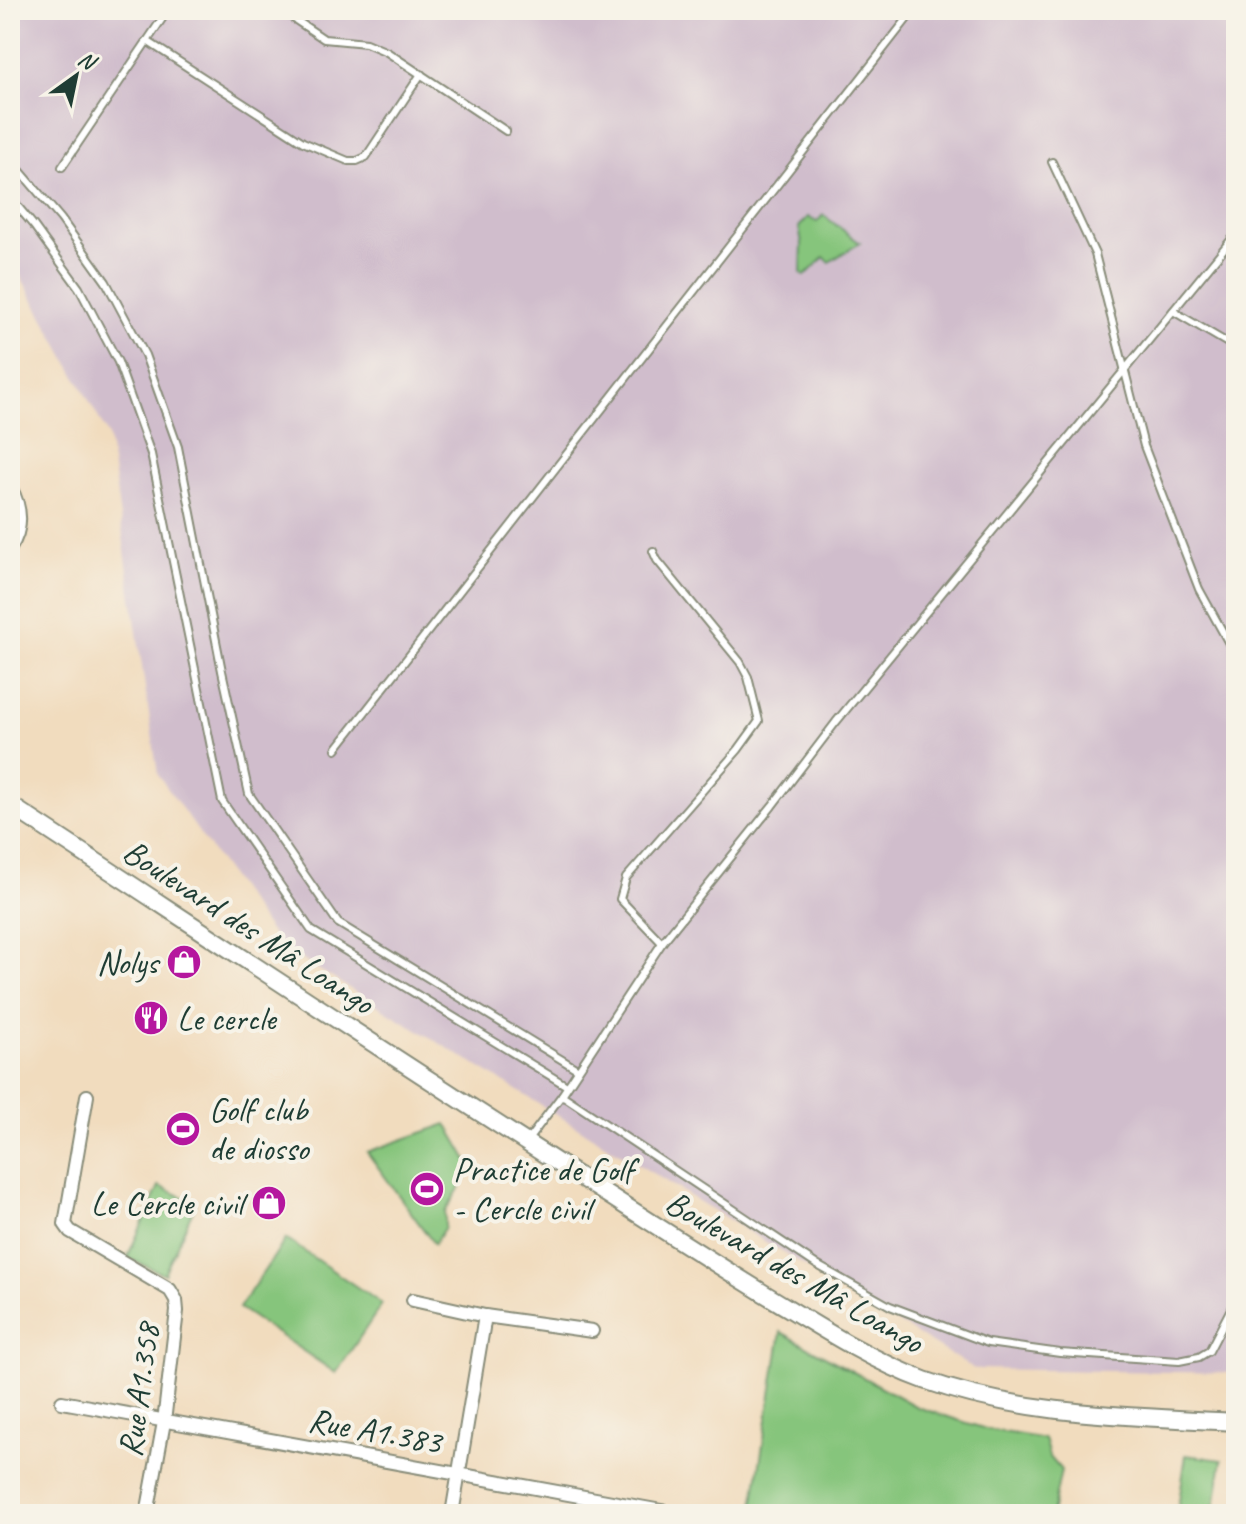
<svg xmlns="http://www.w3.org/2000/svg" width="1246" height="1524" font-family="Caveat,sans-serif">
	<style>
		.industrial { fill: #d0bdcc }
		.green { fill: #86c57c; stroke: #528158; stroke-width: 2 }
		.lines { fill: none; stroke-linecap: round; stroke-linejoin: round }
		.service-casing { stroke: #888c79; stroke-width: 10 }
		.minor-casing { stroke: #888c79; stroke-width: 16 }
		.tertiary-casing { stroke: #888c79; stroke-width: 20 }
		.service { stroke: #fff; stroke-width: 6 }
		.minor { stroke: #fff; stroke-width: 12 }
		.tertiary { stroke: #fff; stroke-width: 16 }
		.labels { text-anchor: middle; stroke-width: 8; stroke-linejoin: round; paint-order: stroke }
		.street-label { font-size: 34px; fill: #1f3d34; stroke: #f7f3e8 }
		.poi-label { font-size: 34px; fill: #1f3d34; stroke: #f7f3e8; text-anchor: start }
	</style>
	<rect width="100%" height="100%" fill="#f7f3e8"/>
	<filter id="ink" filterUnits="userSpaceOnUse"><feTurbulence type="fractalNoise" baseFrequency=".0125" numOctaves="2"/><feDisplacementMap in="SourceGraphic" scale="16" xChannelSelector="R" yChannelSelector="G"/><feConvolveMatrix kernelMatrix="1 2 1 2 8 2 1 2 1" color-interpolation-filters="sRGB"/></filter>
	<filter id="wash" filterUnits="userSpaceOnUse"><feTurbulence type="fractalNoise" baseFrequency=".006" numOctaves="4" result="noise"/><feDisplacementMap in="SourceGraphic" scale="32" xChannelSelector="R" yChannelSelector="G"/><feGaussianBlur stdDeviation="1.8" result="paint"/><feColorMatrix in="noise" values="0 0 0 0 0 0 0 0 0 0 0 0 0 0 0 0 0 1.4 0 .05"/><feComposite in="paint" operator="in"/></filter>
	<g filter="url(#wash)">
		<rect width="100%" height="100%" fill="#f1dcbe"/>
		<path class="industrial" d="M 10,10 L 1236,10 L 1236,1373 L 974,1369 L 280,946 L 158,775 L 108,435 L 10,257 Z"/>
		<g class="green">
			<path d="M 823,215 L 860,243 L 829,262 L 824,257 L 805,276 L 801,273 L 802,244 L 799,227 L 808,217 L 817,222 Z"/>
			<path d="M 447,1124 L 472,1167 L 445,1212 L 445,1227 L 434,1244 L 367,1152 Z"/>
			<path d="M 159,1186 L 196,1203 L 164,1274 L 127,1258 Z"/>
			<path d="M 286,1239 L 382,1304 L 336,1373 L 239,1308 Z"/>
			<path d="M 781,1332 L 917,1407 L 986,1429 L 1044,1439 L 1049,1456 L 1061,1470 L 1052,1514 L 752,1513 Z"/>
			<path d="M 1186,1455 L 1222,1460 L 1214,1514 L 1177,1514 Z"/>
		</g>
	</g>
	<g filter="url(#ink)">
		<g class="lines">
			<g class="service-casing">
				<g id="service">
					<path d="M 148,10 L 162,18"/>
					<path d="M 281,10 L 324,39 L 366,43 L 387,52 L 506,131"/>
					<path d="M 147,41 L 303,142 L 348,161 L 357,161 L 366,157 L 421,74"/>
					<path d="M 10,159 L 61,219 L 106,282 L 145,355 L 178,447 L 222,671 L 249,794 L 338,923 L 577,1069"/>
					<path d="M 1052,162 L 1095,254 L 1144,446 L 1199,589 L 1236,656"/>
					<path d="M 62,167 L 168,10"/>
					<path d="M 10,197 L 34,226 L 79,288 L 118,362 L 151,454 L 222,801 L 311,930 L 567,1086"/>
					<path d="M 1173,311 L 1236,348"/>
					<path d="M 653,551 L 657,560 L 740,662 L 748,677 L 759,721 L 738,750 L 626,878 L 620,899 L 662,943"/>
					<path d="M 336,749 L 914,10"/>
					<path d="M 562,1095 L 817,1265 L 890,1306 L 988,1343 L 1060,1353 L 1179,1361 L 1199,1357 L 1209,1351 L 1236,1299"/>
					<path d="M 528,1140 L 562,1095 L 662,943 L 772,806 L 836,722 L 1236,234"/>
				</g>
			</g>
			<g class="minor-casing">
				<g id="minor">
					<path d="M 10,487 C 21,507 23,528 10,548"/>
					<path d="M 87,1096 L 65,1224 L 70,1231 L 170,1290 L 176,1300 L 177,1311 L 164,1422 L 147,1514"/>
					<path d="M 413,1300 L 485,1316 L 592,1331"/>
					<path d="M 62,1402 L 678,1514"/>
					<path d="M 452,1514 L 485,1316"/>
				</g>
			</g>
			<g class="tertiary-casing">
				<path id="tertiary" d="M 10,805 C 210,936 408,1068 610,1196 C 669,1234 728,1272 788,1308 C 832,1335 876,1362 924,1380 C 1025,1416 1130,1416 1236,1422"/>
			</g>
			<use href="#service" class="service"/>
			<use href="#minor" class="minor"/>
			<use href="#tertiary" class="tertiary"/>
		</g>
	</g>
	<defs>
		<g id="shop-disc" transform="scale(1.8)"><circle r="9.5" fill="#b5179e" stroke="#f7f3e8"/><path d="M-5-2.5h2.3a2.7 3.5 0 0 1 5.4 0H5L5.5 6h-11ZM-1.5-2.5h3a1.5 2.3 0 0 0-3 0Z" fill="#fff"/></g>
		<g id="restaurant-disc" transform="scale(1.8)"><circle r="9.5" fill="#b5179e" stroke="#f7f3e8"/><path d="M-5-6h1v4h1v-4h1v4h1v-4h1v5L-1.5 .5V6h-2V.5L-5-1ZM5-6V6H3V1.5H1.5Q1.5-4 5-6Z" fill="#fff"/></g>
		<g id="stadium-disc" transform="scale(1.8)"><circle r="9.5" fill="#b5179e" stroke="#f7f3e8"/><path d="M0-5a6.5 5 0 1 0 0 10a6.5 5 0 1 0 0-10ZM-3.5-1.8h7v3.6h-7Z" fill="#fff"/></g>
	</defs>
	<g fill-rule="evenodd">
		<use href="#shop-disc" x="184" y="962"/>
		<use href="#restaurant-disc" x="151" y="1018"/>
		<use href="#stadium-disc" x="183" y="1129"/>
		<use href="#stadium-disc" x="427" y="1189"/>
		<use href="#shop-disc" x="269" y="1203"/>
	</g>
	<g class="labels">
		<g class="street-label">
			<text transform="translate(249 926) rotate(33)" y="12">Boulevard des Mâ Loango</text>
			<text transform="translate(795 1271) rotate(30)" y="12">Boulevard des Mâ Loango</text>
			<text transform="translate(138 1390) rotate(-82)" y="12">Rue A1.358</text>
			<text transform="translate(375 1430) rotate(10)" y="12">Rue A1.383</text>
		</g>
		<g class="poi-label">
			<text x="158" y="974" text-anchor="end">Nolys</text>
			<text x="177" y="1030">Le cercle</text>
			<text x="209" y="1121">Golf club<tspan x="209" dy="39">de diosso</tspan></text>
			<text x="453" y="1181">Practice de Golf<tspan x="453" dy="39">- Cercle civil</tspan></text>
			<text x="243" y="1215" text-anchor="end">Le Cercle civil</text>
		</g>
	</g>
	<rect width="1246" height="1524" fill="none" stroke="#f7f3e8" stroke-width="40"/>
	<g transform="translate(76 76) rotate(33)" stroke="#f7f3e8" stroke-width="6" paint-order="stroke">
	<path d="M0-6L14 30L0 20L-14 30Z" fill="#1f3d34"/>
	<text y="-12" font-size="22" font-weight="bold" text-anchor="middle" fill="#1f3d34">N</text>
	</g>
</svg>
